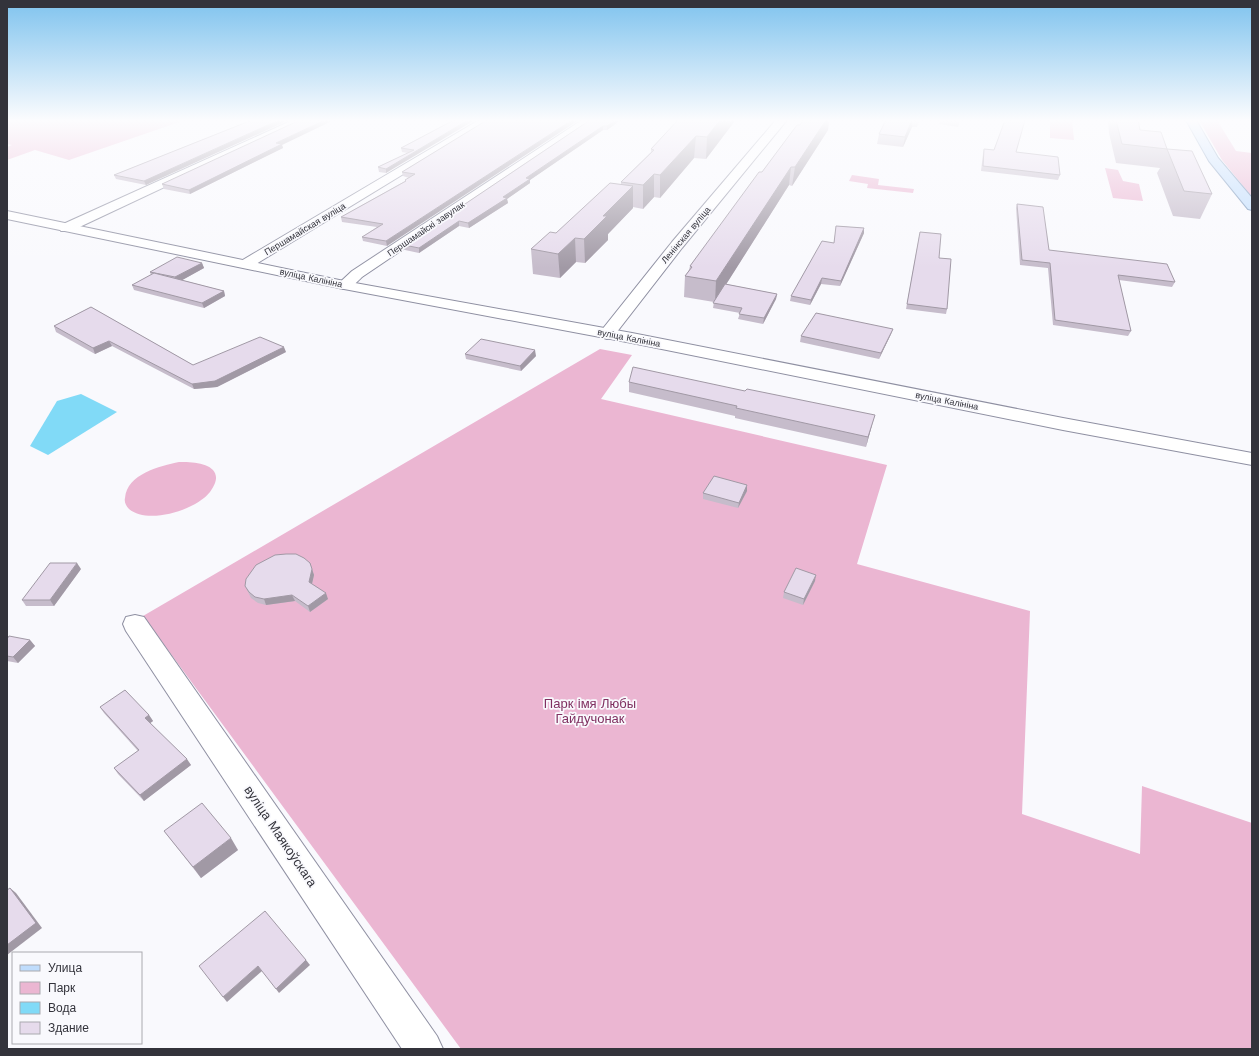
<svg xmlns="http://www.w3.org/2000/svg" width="1259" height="1056" font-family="'Work Sans',sans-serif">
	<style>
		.green { fill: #ebb6d2 }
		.water { fill: #81daf7 }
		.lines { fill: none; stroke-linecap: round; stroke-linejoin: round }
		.street-casing { stroke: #8f90a2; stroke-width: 2 }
		.secondary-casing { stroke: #8f90a2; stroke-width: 2 }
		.primary-casing { stroke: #7391b7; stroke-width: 2 }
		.street { fill: #fff; fill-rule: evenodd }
		.secondary { fill: #fff; fill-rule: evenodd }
		.primary { fill: #bfdcfc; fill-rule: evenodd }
		.wall { fill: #c6bccb }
		.shaded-wall { fill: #a199a5 }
		.building { fill: #e6dbec; stroke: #a199a5 }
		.labels { text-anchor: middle; stroke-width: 3.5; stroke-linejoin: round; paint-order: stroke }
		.far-street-label { font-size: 9px; fill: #33333b; stroke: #f9f9fd }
		.near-park-label { font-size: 13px; fill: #803061; stroke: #f9f9fd }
		.near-street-label { font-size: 13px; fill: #33333b; stroke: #f9f9fd }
	</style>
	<rect width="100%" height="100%" fill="#f9f9fd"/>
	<g class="green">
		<path d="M 7,120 L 185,120 L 69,160 L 35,150 L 7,160 L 7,147 L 12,145 L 7,144 Z"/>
		<path d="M 1050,120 L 1072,120 L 1074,140 L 1050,138 Z"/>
		<path d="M 1199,120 L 1217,120 L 1236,151 L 1252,153 L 1252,197 L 1222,160 Z"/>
		<path d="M 1105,168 L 1118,170 L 1123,181 L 1139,184 L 1143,201 L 1113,198 Z"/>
		<path d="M 852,175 L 879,179 L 878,185 L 914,189 L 913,193 L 867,188 L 868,184 L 849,181 Z"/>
		<path d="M 600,349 L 632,355 L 601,399 L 887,465 L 857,564 L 1030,611 L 1022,814 L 1140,854 L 1142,786 L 1252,823 L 1252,1049 L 461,1049 L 143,616 Z"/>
		<path d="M 179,462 C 199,461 229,466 210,492 C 196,510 148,525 129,509 C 126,506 124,502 125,498 C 127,474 160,466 179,462 Z"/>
	</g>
	<path class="water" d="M 81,394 L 117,412 L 48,455 L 30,446 L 57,401 Z"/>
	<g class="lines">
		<g class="street-casing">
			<g id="street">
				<path d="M 293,120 L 307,120 L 71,231 L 61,231 L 59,228 L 61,225 Z"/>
				<path d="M 479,120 L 492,120 L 251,267 L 241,267 L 239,264 L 241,261 Z"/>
				<path d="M 582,120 L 594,120 L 362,277 C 355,284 349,291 339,288 L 337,285 L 352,271 Z"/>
				<path d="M 776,120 L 787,120 L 682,248 L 613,337 L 607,339 L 601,337 L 599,334 L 601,331 L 672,242 Z"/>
				<path d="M 135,615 L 144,617 L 437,1036 L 443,1049 L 402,1049 L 126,631 L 123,624 L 126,617 Z"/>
			</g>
		</g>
		<g class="secondary-casing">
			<path id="secondary" d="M 7,211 L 344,281 L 632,333 L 1063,418 L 1252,453 L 1252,465 L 1063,430 L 632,343 L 344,289 L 7,219 Z"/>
		</g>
		<g class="primary-casing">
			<path id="primary" d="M 1186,120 L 1196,120 L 1218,158 L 1252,198 L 1252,210 L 1248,209 L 1209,161 Z"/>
		</g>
		<use href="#street" class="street"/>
		<use href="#secondary" class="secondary"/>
		<use href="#primary" class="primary"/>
	</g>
	<g class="wall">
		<path d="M 252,120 L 146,185 L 116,179 L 114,175 Z"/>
		<path d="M 454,120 L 386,173 L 379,172 L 378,167 L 408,153 L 402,152 L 401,148 Z"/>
		<path d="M 487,120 L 387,246 L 363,241 L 362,237 L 377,227 L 342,222 L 341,217 L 405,181 L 405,180 L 409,178 L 403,176 L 402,172 Z"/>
		<path d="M 590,120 L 621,120 L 607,130 L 603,130 L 530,180 L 530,183 L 507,199 L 508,203 L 469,228 L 459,226 L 419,253 L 405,250 L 404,245 Z"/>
		<path d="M 678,120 L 734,120 L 734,122 L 706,159 L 694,158 L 660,198 L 654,197 L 643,209 L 633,207 L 633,208 L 608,234 L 608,240 L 585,263 L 576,262 L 560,278 L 533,274 L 531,249 L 556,233 L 621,184 L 621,182 L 651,152 L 651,149 Z"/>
		<path d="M 803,120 L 829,120 L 828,130 L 792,186 L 789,185 L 726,284 L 777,294 L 776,299 L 763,324 L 738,319 L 740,313 L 713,308 L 714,302 L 684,297 L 685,276 L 689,270 L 690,266 L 762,172 Z"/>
		<path d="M 886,120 L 920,120 L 917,127 L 912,127 L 903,147 L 877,144 L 879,134 Z"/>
		<path d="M 940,120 L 960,120 L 958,127 L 939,124 Z"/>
		<path d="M 1108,120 L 1138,120 L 1140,130 L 1167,149 L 1212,194 L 1200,219 L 1173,216 L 1157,173 L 1160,168 L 1116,163 L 1109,133 Z"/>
		<path d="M 282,145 L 283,148 L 190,194 L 164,189 L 162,184 Z"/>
		<path d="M 984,149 L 1016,152 L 1060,175 L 1058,180 L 981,171 L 983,154 Z"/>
		<path d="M 1017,204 L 1049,250 L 1175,282 L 1172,287 L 1119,280 L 1131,331 L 1128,336 L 1053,325 L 1048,268 L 1020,265 L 1016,208 Z"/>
		<path d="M 836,226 L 864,228 L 864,233 L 840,286 L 821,284 L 810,305 L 790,301 L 791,296 L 834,243 Z"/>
		<path d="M 919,237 L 939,258 L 947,309 L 946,314 L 906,309 Z"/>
		<path d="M 202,263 L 204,268 L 182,280 L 224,291 L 225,296 L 204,308 L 134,290 L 132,285 L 151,275 L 150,272 Z"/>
		<path d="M 91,307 L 193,365 L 286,352 L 217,387 L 194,389 L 112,346 L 95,354 L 56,332 L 54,326 Z"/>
		<path d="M 893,329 L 891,334 L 879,359 L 800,342 L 801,336 Z"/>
		<path d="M 465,354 L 536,356 L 521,371 L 466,359 Z"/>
		<path d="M 629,382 L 872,425 L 866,447 L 735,418 L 735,416 L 629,392 Z"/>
		<path d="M 747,491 L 738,508 L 703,499 L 703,493 Z"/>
		<path d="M 310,563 L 314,575 L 312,584 L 328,599 L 310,612 L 295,601 L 266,605 L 258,603 L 251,598 L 245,586 Z"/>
		<path d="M 81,569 L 54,606 L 26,606 L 22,600 Z"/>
		<path d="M 815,581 L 803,605 L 783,598 L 784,592 Z"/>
		<path d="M 7,639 L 30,640 L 35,646 L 18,663 L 7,661 Z"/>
		<path d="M 100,707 L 149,715 L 153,721 L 150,723 L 191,765 L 144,801 L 118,774 L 114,768 L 138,751 L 104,713 Z"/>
		<path d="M 164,831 L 238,850 L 201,878 Z"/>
	</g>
	<g class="shaded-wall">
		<path d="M 279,120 L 289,120 L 146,185 L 144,181 Z"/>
		<path d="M 325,120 L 334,120 L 282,145 L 283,148 L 190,194 L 189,190 L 276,143 Z"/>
		<path d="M 468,120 L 475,120 L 386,173 L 386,169 Z"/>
		<path d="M 572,120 L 579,120 L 387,246 L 386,241 Z"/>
		<path d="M 616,120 L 621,120 L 607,130 L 607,126 Z"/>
		<path d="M 720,120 L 734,120 L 734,122 L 706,159 L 707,137 Z"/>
		<path d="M 826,120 L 829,120 L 828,130 L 792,186 L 795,167 Z"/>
		<path d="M 912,120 L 913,120 L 912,127 L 903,147 L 905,137 Z"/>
		<path d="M 603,126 L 603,130 L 530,180 L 530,183 L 507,199 L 508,203 L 469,228 L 468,223 L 503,197 L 526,178 Z"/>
		<path d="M 696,136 L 694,158 L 660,198 L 660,175 Z"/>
		<path d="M 791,167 L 789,185 L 715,302 L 716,281 Z"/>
		<path d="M 654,174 L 654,197 L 643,209 L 643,185 Z"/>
		<path d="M 633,186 L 633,208 L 608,234 L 608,240 L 585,263 L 584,239 L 603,216 Z"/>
		<path d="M 459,221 L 459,226 L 419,253 L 419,248 Z"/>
		<path d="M 864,228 L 864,233 L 840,286 L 841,281 Z"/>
		<path d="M 575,238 L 576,262 L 560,278 L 558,254 Z"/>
		<path d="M 202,263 L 204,268 L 177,283 L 175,277 Z"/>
		<path d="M 822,278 L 821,284 L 810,305 L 811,300 Z"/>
		<path d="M 224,291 L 225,296 L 204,308 L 202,303 Z"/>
		<path d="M 777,294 L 776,299 L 763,324 L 764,318 Z"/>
		<path d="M 893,329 L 891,334 L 879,359 L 881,353 Z"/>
		<path d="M 109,341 L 112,346 L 95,354 L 93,348 Z"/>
		<path d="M 284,347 L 286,352 L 217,387 L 194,389 L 192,384 Z"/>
		<path d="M 535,350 L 536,356 L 521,371 L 520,366 Z"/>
		<path d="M 875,415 L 872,425 L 866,447 L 868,437 Z"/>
		<path d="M 747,485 L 747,491 L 738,508 L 739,503 Z"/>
		<path d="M 77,563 L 81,569 L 54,606 L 50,600 Z"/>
		<path d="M 310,563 L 314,575 L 311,588 L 309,582 Z"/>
		<path d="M 816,575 L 815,581 L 803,605 L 804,599 Z"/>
		<path d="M 326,593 L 328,599 L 310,612 L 308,606 Z"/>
		<path d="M 292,595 L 295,601 L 266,605 L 264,599 Z"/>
		<path d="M 30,640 L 35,646 L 18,663 L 13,657 Z"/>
		<path d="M 149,715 L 153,721 L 149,724 L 145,718 Z"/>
		<path d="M 187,759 L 191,765 L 144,801 L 140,795 Z"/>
		<path d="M 231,838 L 238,850 L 201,878 L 193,867 Z"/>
		<path d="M 10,888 L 16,893 L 42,928 L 7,955 L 7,945 Z"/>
		<path d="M 306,960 L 310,965 L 279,993 L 276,989 Z"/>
		<path d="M 258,966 L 262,971 L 227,1002 L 223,997 Z"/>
	</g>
	<g class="building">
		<path d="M 252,120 L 279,120 L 144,181 L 114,175 Z"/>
		<path d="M 300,120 L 325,120 L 276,143 L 282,144 L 189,190 L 162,184 Z"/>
		<path d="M 454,120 L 468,120 L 386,169 L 378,167 L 414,150 L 401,148 Z"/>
		<path d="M 487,120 L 572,120 L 386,241 L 362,237 L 383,224 L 341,217 L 406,181 L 405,180 L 415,174 L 402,172 Z"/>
		<path d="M 590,120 L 616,120 L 607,126 L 603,126 L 526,178 L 530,179 L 503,197 L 507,198 L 468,223 L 459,221 L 419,248 L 404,245 Z"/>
		<path d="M 678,120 L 720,120 L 707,137 L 696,136 L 660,175 L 654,174 L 643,185 L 621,182 L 654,150 L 651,149 Z"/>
		<path d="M 803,120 L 826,120 L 795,167 L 791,167 L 716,281 L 685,276 L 692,267 L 690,266 L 759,172 L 762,172 L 797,125 L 800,125 Z"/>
		<path d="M 886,120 L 912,120 L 905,137 L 879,134 Z"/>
		<path d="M 1005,120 L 1025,120 L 1016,152 L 1058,157 L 1060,175 L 983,166 L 984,149 L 994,150 Z"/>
		<path d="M 1116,120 L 1138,120 L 1140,130 L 1161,132 L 1167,149 L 1122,144 Z"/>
		<path d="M 1167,149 L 1192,151 L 1212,194 L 1184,191 Z"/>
		<path d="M 610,183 L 633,186 L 603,216 L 607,216 L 584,239 L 575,238 L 558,254 L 531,249 L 550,232 L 556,233 Z"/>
		<path d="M 1017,204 L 1043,207 L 1049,250 L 1167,264 L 1175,282 L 1118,275 L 1131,331 L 1055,320 L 1050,263 L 1022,260 Z"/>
		<path d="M 836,226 L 864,228 L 841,281 L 822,278 L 811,300 L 791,296 L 822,241 L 834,243 Z"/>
		<path d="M 920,232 L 941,234 L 939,258 L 951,259 L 947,309 L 907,304 Z"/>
		<path d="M 177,257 L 202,263 L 175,277 L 150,272 Z"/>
		<path d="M 154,273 L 224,291 L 202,303 L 132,285 Z"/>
		<path d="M 725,284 L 777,294 L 764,318 L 739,314 L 742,308 L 713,303 Z"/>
		<path d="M 91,307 L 193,365 L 260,337 L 284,347 L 215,381 L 192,384 L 109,341 L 93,348 L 54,326 Z"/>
		<path d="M 816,313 L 893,329 L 881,353 L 801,336 Z"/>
		<path d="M 481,339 L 535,350 L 520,366 L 465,354 Z"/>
		<path d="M 633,367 L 745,391 L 747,389 L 875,415 L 868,437 L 736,408 L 737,406 L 629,382 Z"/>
		<path d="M 714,476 L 747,485 L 739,503 L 703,493 Z"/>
		<path d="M 286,554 L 296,554 L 304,558 L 310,563 L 312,569 L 309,582 L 326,593 L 308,606 L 292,595 L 264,599 L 255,597 L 249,592 L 245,586 L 246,579 L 256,565 L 275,555 Z"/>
		<path d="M 50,563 L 77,563 L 50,600 L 22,600 Z"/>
		<path d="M 796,568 L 816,575 L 804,599 L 784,592 Z"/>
		<path d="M 9,636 L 30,640 L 13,657 L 7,656 L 7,639 Z"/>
		<path d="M 125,690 L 149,715 L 145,718 L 187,759 L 140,795 L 114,768 L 139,750 L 100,707 Z"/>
		<path d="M 202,803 L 231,838 L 193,867 L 164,831 Z"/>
		<path d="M 10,888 L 36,923 L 7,945 L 7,890 Z"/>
		<path d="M 265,911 L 306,960 L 276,989 L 258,966 L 223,997 L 199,966 Z"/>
	</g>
	<linearGradient id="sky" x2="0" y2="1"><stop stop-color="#7fc3ee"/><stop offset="0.45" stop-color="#fcfcfe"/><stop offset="1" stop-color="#fcfcfe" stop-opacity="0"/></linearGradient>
	<rect width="1259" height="268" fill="url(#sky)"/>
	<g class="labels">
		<g class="far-street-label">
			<text transform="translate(305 229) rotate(-31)" y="3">Першамайская вуліца</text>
			<text transform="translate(426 229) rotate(-34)" y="3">Першамайскі завулак</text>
			<text transform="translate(686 235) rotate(-50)" y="3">Ленінская вуліца</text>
			<text transform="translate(311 278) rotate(12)" y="3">вуліца Калініна</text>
			<text transform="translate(629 338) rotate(11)" y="3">вуліца Калініна</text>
			<text transform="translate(947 401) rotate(11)" y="3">вуліца Калініна</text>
		</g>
		<g class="near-park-label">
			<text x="590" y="708">Парк імя Любы<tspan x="590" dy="15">Гайдучонак</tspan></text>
		</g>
		<g class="near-street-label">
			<text transform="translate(281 836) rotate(56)" y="5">вуліца Маякоўскага</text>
		</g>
	</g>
	<rect width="1259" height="1056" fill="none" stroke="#33333b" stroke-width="16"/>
	<rect x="12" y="952" width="130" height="92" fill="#f9f9fd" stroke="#aaaaaf"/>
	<rect x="20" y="965" width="20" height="6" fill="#bfdcfc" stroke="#aaaaaf"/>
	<text x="48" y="972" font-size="12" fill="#33333b">Улица</text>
	<rect x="20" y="982" width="20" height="12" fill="#ebb6d2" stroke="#aaaaaf"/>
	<text x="48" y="992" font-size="12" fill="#33333b">Парк</text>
	<rect x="20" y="1002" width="20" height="12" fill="#81daf7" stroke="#aaaaaf"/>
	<text x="48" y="1012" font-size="12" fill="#33333b">Вода</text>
	<rect x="20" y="1022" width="20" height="12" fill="#e6dbec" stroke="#aaaaaf"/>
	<text x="48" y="1032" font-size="12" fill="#33333b">Здание</text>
</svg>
